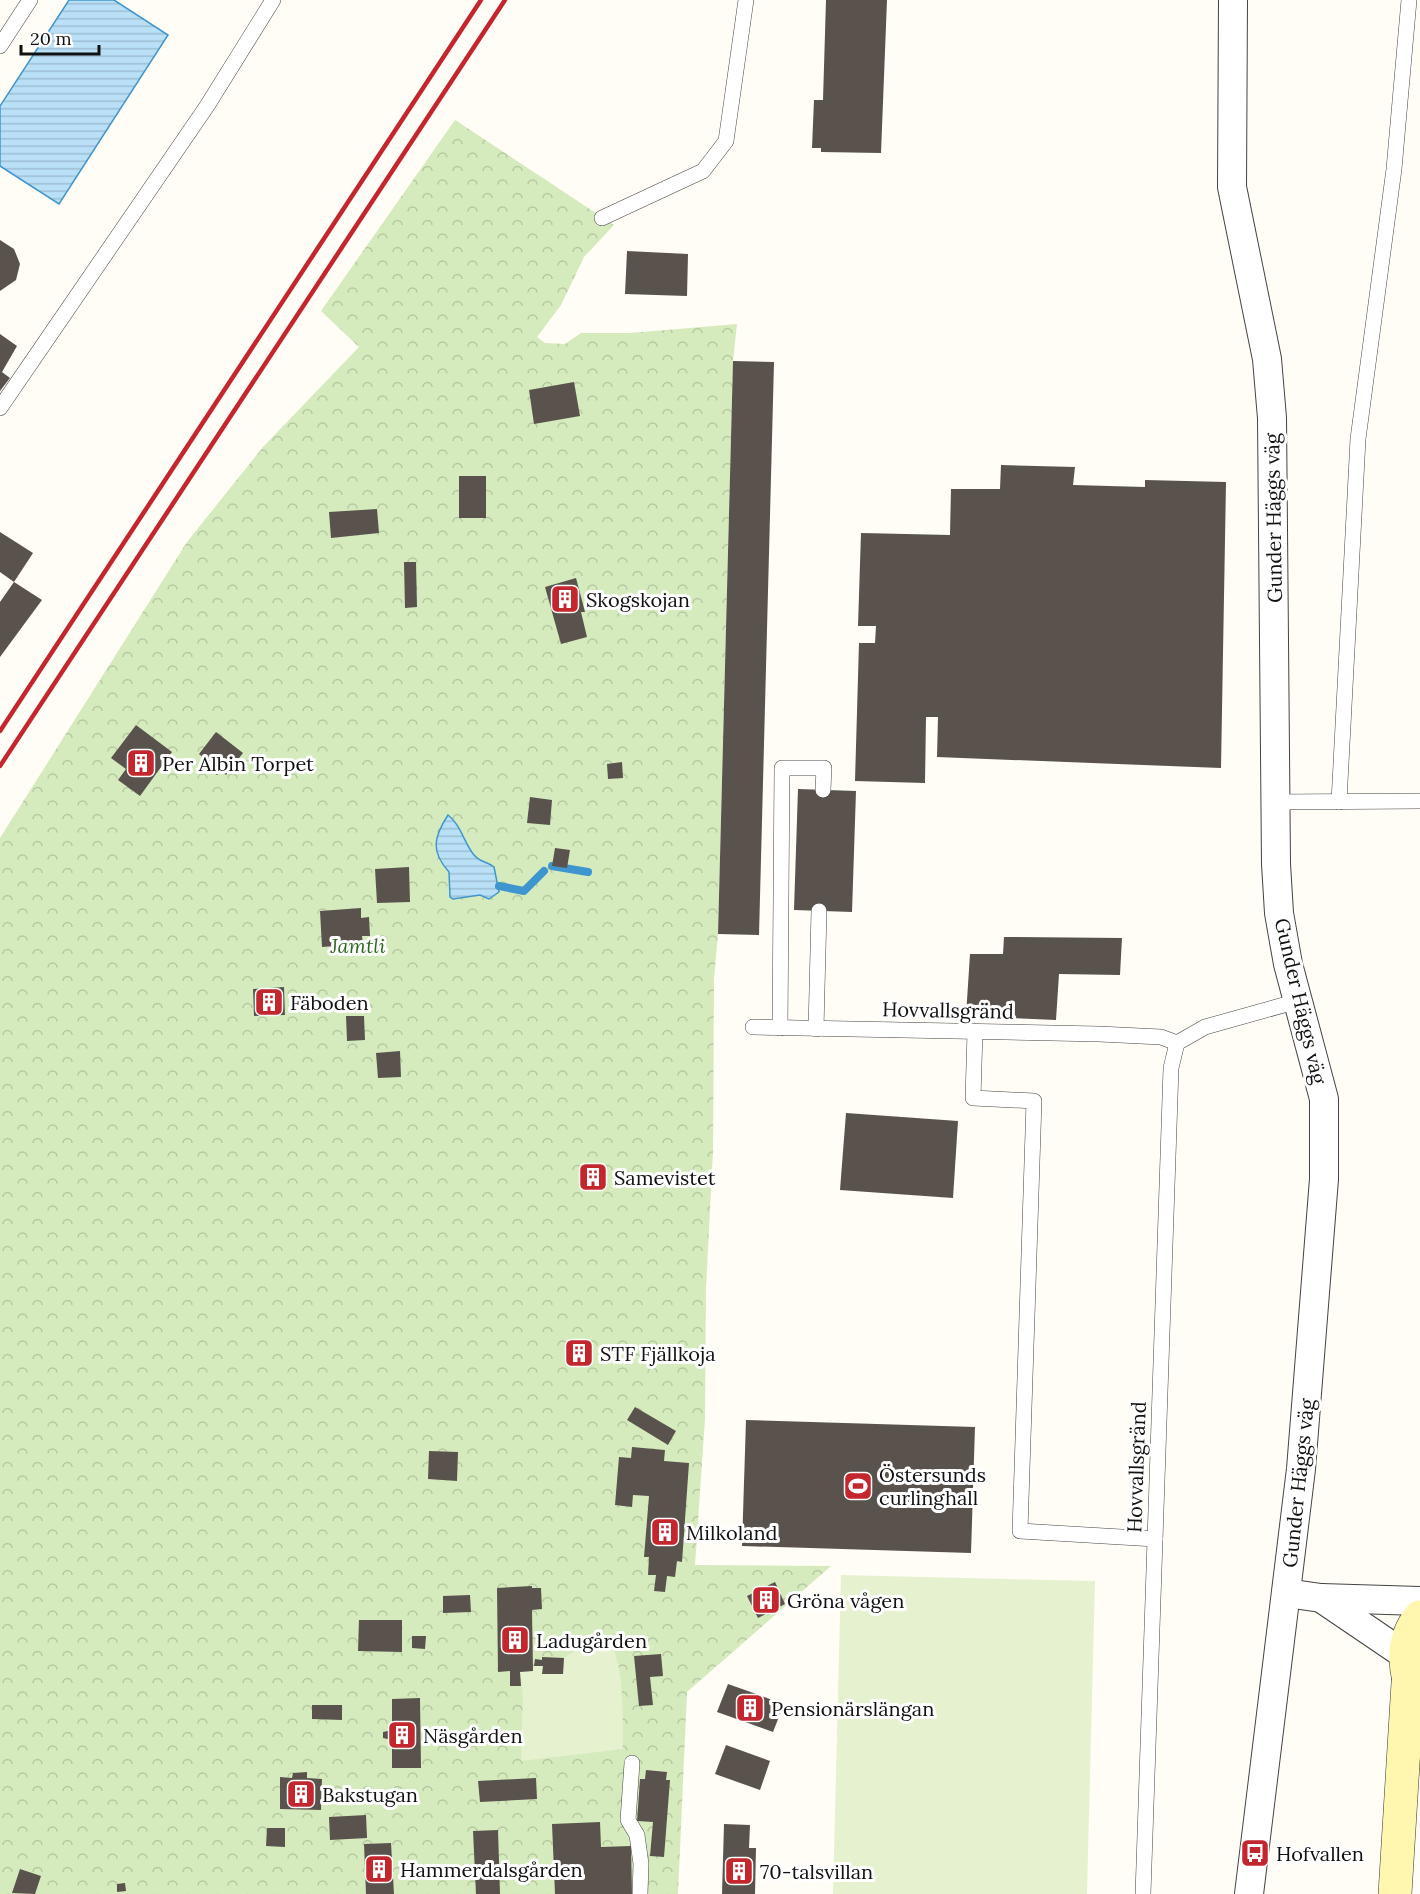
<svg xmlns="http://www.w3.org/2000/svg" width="1420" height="1894" font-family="Lora,serif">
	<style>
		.park { fill: url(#park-crowns) }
		.pitch { fill: #e6f2cf }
		.water { fill: url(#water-rules); stroke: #3f96cf; stroke-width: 1.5 }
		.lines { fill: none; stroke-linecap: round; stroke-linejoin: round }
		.stream { stroke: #3f96cf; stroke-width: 8 }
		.building { fill: #5a524d }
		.lane-casing { stroke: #444; stroke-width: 16 }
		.street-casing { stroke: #444; stroke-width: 30 }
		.secondary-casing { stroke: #333; stroke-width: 34 }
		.lane { stroke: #fff; stroke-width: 15 }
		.street { stroke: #fff; stroke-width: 28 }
		.secondary { stroke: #fff6b0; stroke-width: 33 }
		.rail { stroke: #c4262e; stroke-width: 4.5 }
		.labels { text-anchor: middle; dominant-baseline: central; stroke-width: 6; stroke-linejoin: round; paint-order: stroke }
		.street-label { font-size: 20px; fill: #111; stroke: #fff }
		.poi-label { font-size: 20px; fill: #111; stroke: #fff; text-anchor: start }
		.park-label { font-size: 20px; font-style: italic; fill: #2f6b1f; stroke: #fff }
	</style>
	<defs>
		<pattern id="park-crowns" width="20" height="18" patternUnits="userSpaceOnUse" patternTransform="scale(1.5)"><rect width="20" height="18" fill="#d5ebbd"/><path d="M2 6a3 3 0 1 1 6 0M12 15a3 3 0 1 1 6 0" fill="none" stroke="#b6c8a1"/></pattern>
		<pattern id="water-rules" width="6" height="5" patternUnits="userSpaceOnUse" patternTransform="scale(1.5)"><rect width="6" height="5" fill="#b9e0f7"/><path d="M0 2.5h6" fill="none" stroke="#9ebfd3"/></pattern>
	</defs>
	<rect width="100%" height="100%" fill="#fffdf5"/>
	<polygon class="park" points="455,120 614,225 584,257 561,305 537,337 545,343 565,344 581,333 630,333 737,324 733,361 718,934 714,979 713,1151 706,1288 705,1419 695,1565 831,1566 687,1692 678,1894 0,1894 0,838 187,542 263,447 359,347 321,311"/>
	<g class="pitch">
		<polygon points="841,1575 1095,1581 1087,1894 833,1894"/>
		<path d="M602,1633C627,1653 622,1718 623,1749L521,1761L523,1697L520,1672L532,1671L534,1666H543V1674H563L564,1658Z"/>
	</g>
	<g class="water">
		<polygon points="69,0 114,0 168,35 59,204 0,166 0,106"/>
		<path d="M448,815C461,825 464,843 474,855C481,863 487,861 494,867L499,892L489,899L480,895L453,899L450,897L449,872C431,852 433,838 448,815Z"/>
	</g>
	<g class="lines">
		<g class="stream">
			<polyline points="552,866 588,872"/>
			<polyline points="499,886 524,891 544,871"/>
		</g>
	</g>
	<g class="building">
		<polygon points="826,0 887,0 881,153 821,152 821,148 812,148 814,100 823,100"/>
		<polygon points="0,240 14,249 20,264 16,280 0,291"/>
		<polygon points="627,251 688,254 687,296 625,294"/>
		<polygon points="0,334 17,346 2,372 10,378 0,391"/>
		<polygon points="733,361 774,362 759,935 718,934"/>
		<polygon points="574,382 580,416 534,424 529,390"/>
		<polygon points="1001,465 1075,467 1073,485 1145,487 1145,480 1226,482 1221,768 937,757 938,717 926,717 925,783 855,781 859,643 875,643 876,626 858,626 861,533 950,535 951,489 1000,489"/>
		<rect x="459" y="476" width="27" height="42"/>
		<polygon points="377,509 379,533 331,538 329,512"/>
		<polygon points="0,532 33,553 14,582 0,572"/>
		<polygon points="404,562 416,562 417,607 405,608"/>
		<polygon points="576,578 585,612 581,612 587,637 561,644 545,587"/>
		<polygon points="14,582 42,600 0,657 0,602"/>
		<polygon points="136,725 172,752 140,796 118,780 126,769 111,758"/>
		<polygon points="216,732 243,753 226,775 221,771 217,775 205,766 208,762 199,754"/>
		<polygon points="622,762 623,778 608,779 607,764"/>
		<polygon points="798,789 856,791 852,912 794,910"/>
		<polygon points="530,797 552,800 550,825 527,823"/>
		<polygon points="555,848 570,850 567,868 552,866"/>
		<polygon points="409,867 410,902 377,903 375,869"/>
		<polygon points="361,908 361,918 369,917 370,936 362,936 363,944 322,947 320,911"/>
		<polygon points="1004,937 1122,938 1120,975 1059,974 1056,1020 966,1016 970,954 1003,954"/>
		<polygon points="284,987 285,1015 254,1016 253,989"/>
		<polygon points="346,1016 364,1016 365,1040 347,1041"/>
		<polygon points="400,1051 401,1077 378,1078 376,1053"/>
		<polygon points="846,1113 958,1121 953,1198 840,1190"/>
		<circle cx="593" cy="1177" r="4.5"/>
		<polygon points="586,1343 588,1362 573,1363 571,1344"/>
		<polygon points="635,1407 676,1431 668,1445 627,1420"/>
		<polygon points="746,1420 975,1427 971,1553 742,1546"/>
		<polygon points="632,1447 665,1450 664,1461 689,1463 682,1562 677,1561 675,1577 667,1576 665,1592 654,1591 656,1575 648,1575 649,1557 644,1557 649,1496 633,1495 632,1507 615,1505 619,1457 631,1458"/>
		<polygon points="429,1451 458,1452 457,1481 428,1479"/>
		<polygon points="775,1582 785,1604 758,1618 747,1596"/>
		<polygon points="532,1586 532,1588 541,1588 542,1609 532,1610 533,1671 520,1672 521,1686 510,1686 510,1671 498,1672 497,1588"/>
		<polygon points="470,1595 471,1612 443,1613 443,1596"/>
		<polygon points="359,1620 402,1620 402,1652 358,1651"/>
		<polygon points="412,1636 426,1636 425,1649 412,1648"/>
		<polygon points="661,1654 663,1676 650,1677 653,1705 639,1706 634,1656"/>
		<polygon points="542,1657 564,1658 563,1674 542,1674 543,1666 534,1666 535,1659 542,1660"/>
		<polygon points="728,1684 784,1704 773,1732 717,1712"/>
		<polygon points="420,1698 421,1768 392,1768 392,1740 383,1738 383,1732 392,1730 392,1699"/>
		<polygon points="312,1705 342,1705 342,1720 312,1719"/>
		<polygon points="726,1745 770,1761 760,1790 715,1774"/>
		<polygon points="646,1770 667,1772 666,1780 670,1780 664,1857 650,1856 653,1822 637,1821 640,1779 645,1779"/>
		<polygon points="307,1772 307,1778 322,1779 321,1810 280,1809 280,1777 292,1778 293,1773"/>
		<polygon points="536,1778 537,1799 480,1802 478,1781"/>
		<polygon points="366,1815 367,1838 330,1840 329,1817"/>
		<polygon points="600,1822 601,1847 631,1846 632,1894 555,1894 552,1824"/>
		<polygon points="724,1824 750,1825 749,1848 756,1848 755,1894 722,1894"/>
		<polygon points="267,1828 285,1828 285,1847 266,1846"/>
		<polygon points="498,1830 500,1894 476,1894 473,1831"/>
		<polygon points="391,1843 394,1894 366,1894 364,1844"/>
		<polygon points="20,1869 41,1876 35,1894 12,1893"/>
		<polygon points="125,1883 126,1891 117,1892 117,1884"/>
	</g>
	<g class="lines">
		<g class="lane-casing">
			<g id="lane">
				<polyline points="0,46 30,0"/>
				<polyline points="602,218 703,171 726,141 746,0"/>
				<polyline points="0,408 207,106 273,0"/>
				<polyline points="1275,802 1420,801"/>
				<polyline points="1339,802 1358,439 1394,169 1409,0"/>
				<polyline points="753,1027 1099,1034 1161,1037 1177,1043"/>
				<polyline points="780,1028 782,768 824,768 823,790"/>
				<polyline points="816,1029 819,911"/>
				<polyline points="975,1032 973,1098 1034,1101 1020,1531 1155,1539"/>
				<polyline points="632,1763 628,1820 637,1835 641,1864 640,1894"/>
				<polyline points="1143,1894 1171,1068 1177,1043 1205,1027 1298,1001"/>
			</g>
		</g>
		<g class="street-casing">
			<g id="street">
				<polyline points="1233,0 1232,187 1267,359 1272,418 1276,864 1279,913 1288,964 1324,1099 1324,1179 1301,1469 1249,1894"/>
				<polyline points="1286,1593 1321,1598 1420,1601"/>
				<polyline points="1321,1598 1405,1655"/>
			</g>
		</g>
		<g class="secondary-casing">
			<g id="secondary">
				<path d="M1418,1702C1404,1676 1399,1642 1420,1617"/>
				<polyline points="1395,1894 1408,1683"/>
			</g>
		</g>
		<use href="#lane" class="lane"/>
		<use href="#street" class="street"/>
		<use href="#secondary" class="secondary"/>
		<g class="rail">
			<polyline points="0,731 481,0"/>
			<polyline points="0,766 505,0"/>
		</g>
	</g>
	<defs>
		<g id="building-square" transform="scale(1.5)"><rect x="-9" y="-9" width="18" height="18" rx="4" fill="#c4262e" stroke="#fff"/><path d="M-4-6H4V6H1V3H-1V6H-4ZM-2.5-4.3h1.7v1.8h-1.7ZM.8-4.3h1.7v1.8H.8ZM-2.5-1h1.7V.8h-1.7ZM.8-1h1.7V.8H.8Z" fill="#fff"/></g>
		<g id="stadium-square" transform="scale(1.5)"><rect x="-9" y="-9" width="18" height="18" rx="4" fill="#c4262e" stroke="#fff"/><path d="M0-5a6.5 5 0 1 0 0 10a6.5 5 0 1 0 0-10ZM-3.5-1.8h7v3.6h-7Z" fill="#fff"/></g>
		<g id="bus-square" transform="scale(1.5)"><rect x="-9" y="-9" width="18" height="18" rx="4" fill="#c4262e" stroke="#fff"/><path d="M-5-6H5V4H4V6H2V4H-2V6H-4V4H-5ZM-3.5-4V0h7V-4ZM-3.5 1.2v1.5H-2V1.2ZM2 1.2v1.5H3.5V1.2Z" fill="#fff"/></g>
	</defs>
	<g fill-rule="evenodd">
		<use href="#building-square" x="565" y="599"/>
		<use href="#building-square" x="141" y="763"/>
		<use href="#building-square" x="269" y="1002"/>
		<use href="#building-square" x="593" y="1177"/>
		<use href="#building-square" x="579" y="1353"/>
		<use href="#stadium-square" x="858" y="1486"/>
		<use href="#building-square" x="665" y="1532"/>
		<use href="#building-square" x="766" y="1600"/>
		<use href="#building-square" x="515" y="1640"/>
		<use href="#building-square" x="750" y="1708"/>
		<use href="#building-square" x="402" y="1735"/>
		<use href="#building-square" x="301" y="1794"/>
		<use href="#bus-square" x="1255" y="1853"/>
		<use href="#building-square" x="379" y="1869"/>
		<use href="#building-square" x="739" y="1871"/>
	</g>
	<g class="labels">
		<g class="street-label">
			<text transform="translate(1273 518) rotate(-91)">Gunder Häggs väg</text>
			<text transform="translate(1301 1001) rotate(77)">Gunder Häggs väg</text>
			<text transform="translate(948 1010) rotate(1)">Hovvallsgränd</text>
			<text transform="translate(1136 1467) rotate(-88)">Hovvallsgränd</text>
			<text transform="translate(1298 1483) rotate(-84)">Gunder Häggs väg</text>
		</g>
		<g class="poi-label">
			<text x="586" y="599">Skogskojan</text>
			<text x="162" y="763">Per Albin Torpet</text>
			<text x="290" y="1002">Fäboden</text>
			<text x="614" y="1177">Samevistet</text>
			<text x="600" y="1353">STF Fjällkoja</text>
			<text x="879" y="1474">Östersunds<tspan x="879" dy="23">curlinghall</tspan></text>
			<text x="686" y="1532">Milkoland</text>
			<text x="787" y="1600">Gröna vågen</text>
			<text x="536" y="1640">Ladugården</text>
			<text x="771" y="1708">Pensionärslängan</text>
			<text x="423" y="1735">Näsgården</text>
			<text x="322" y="1794">Bakstugan</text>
			<text x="1276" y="1853">Hofvallen</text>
			<text x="400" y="1869">Hammerdalsgården</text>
			<text x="760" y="1871">70-talsvillan</text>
		</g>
		<g class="park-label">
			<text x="358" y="945">Jamtli</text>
		</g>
	</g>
	<path d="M21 45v9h78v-9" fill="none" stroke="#111111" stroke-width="3"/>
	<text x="30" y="45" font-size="18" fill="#111111" stroke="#ffffff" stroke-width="4.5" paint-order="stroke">20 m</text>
</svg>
